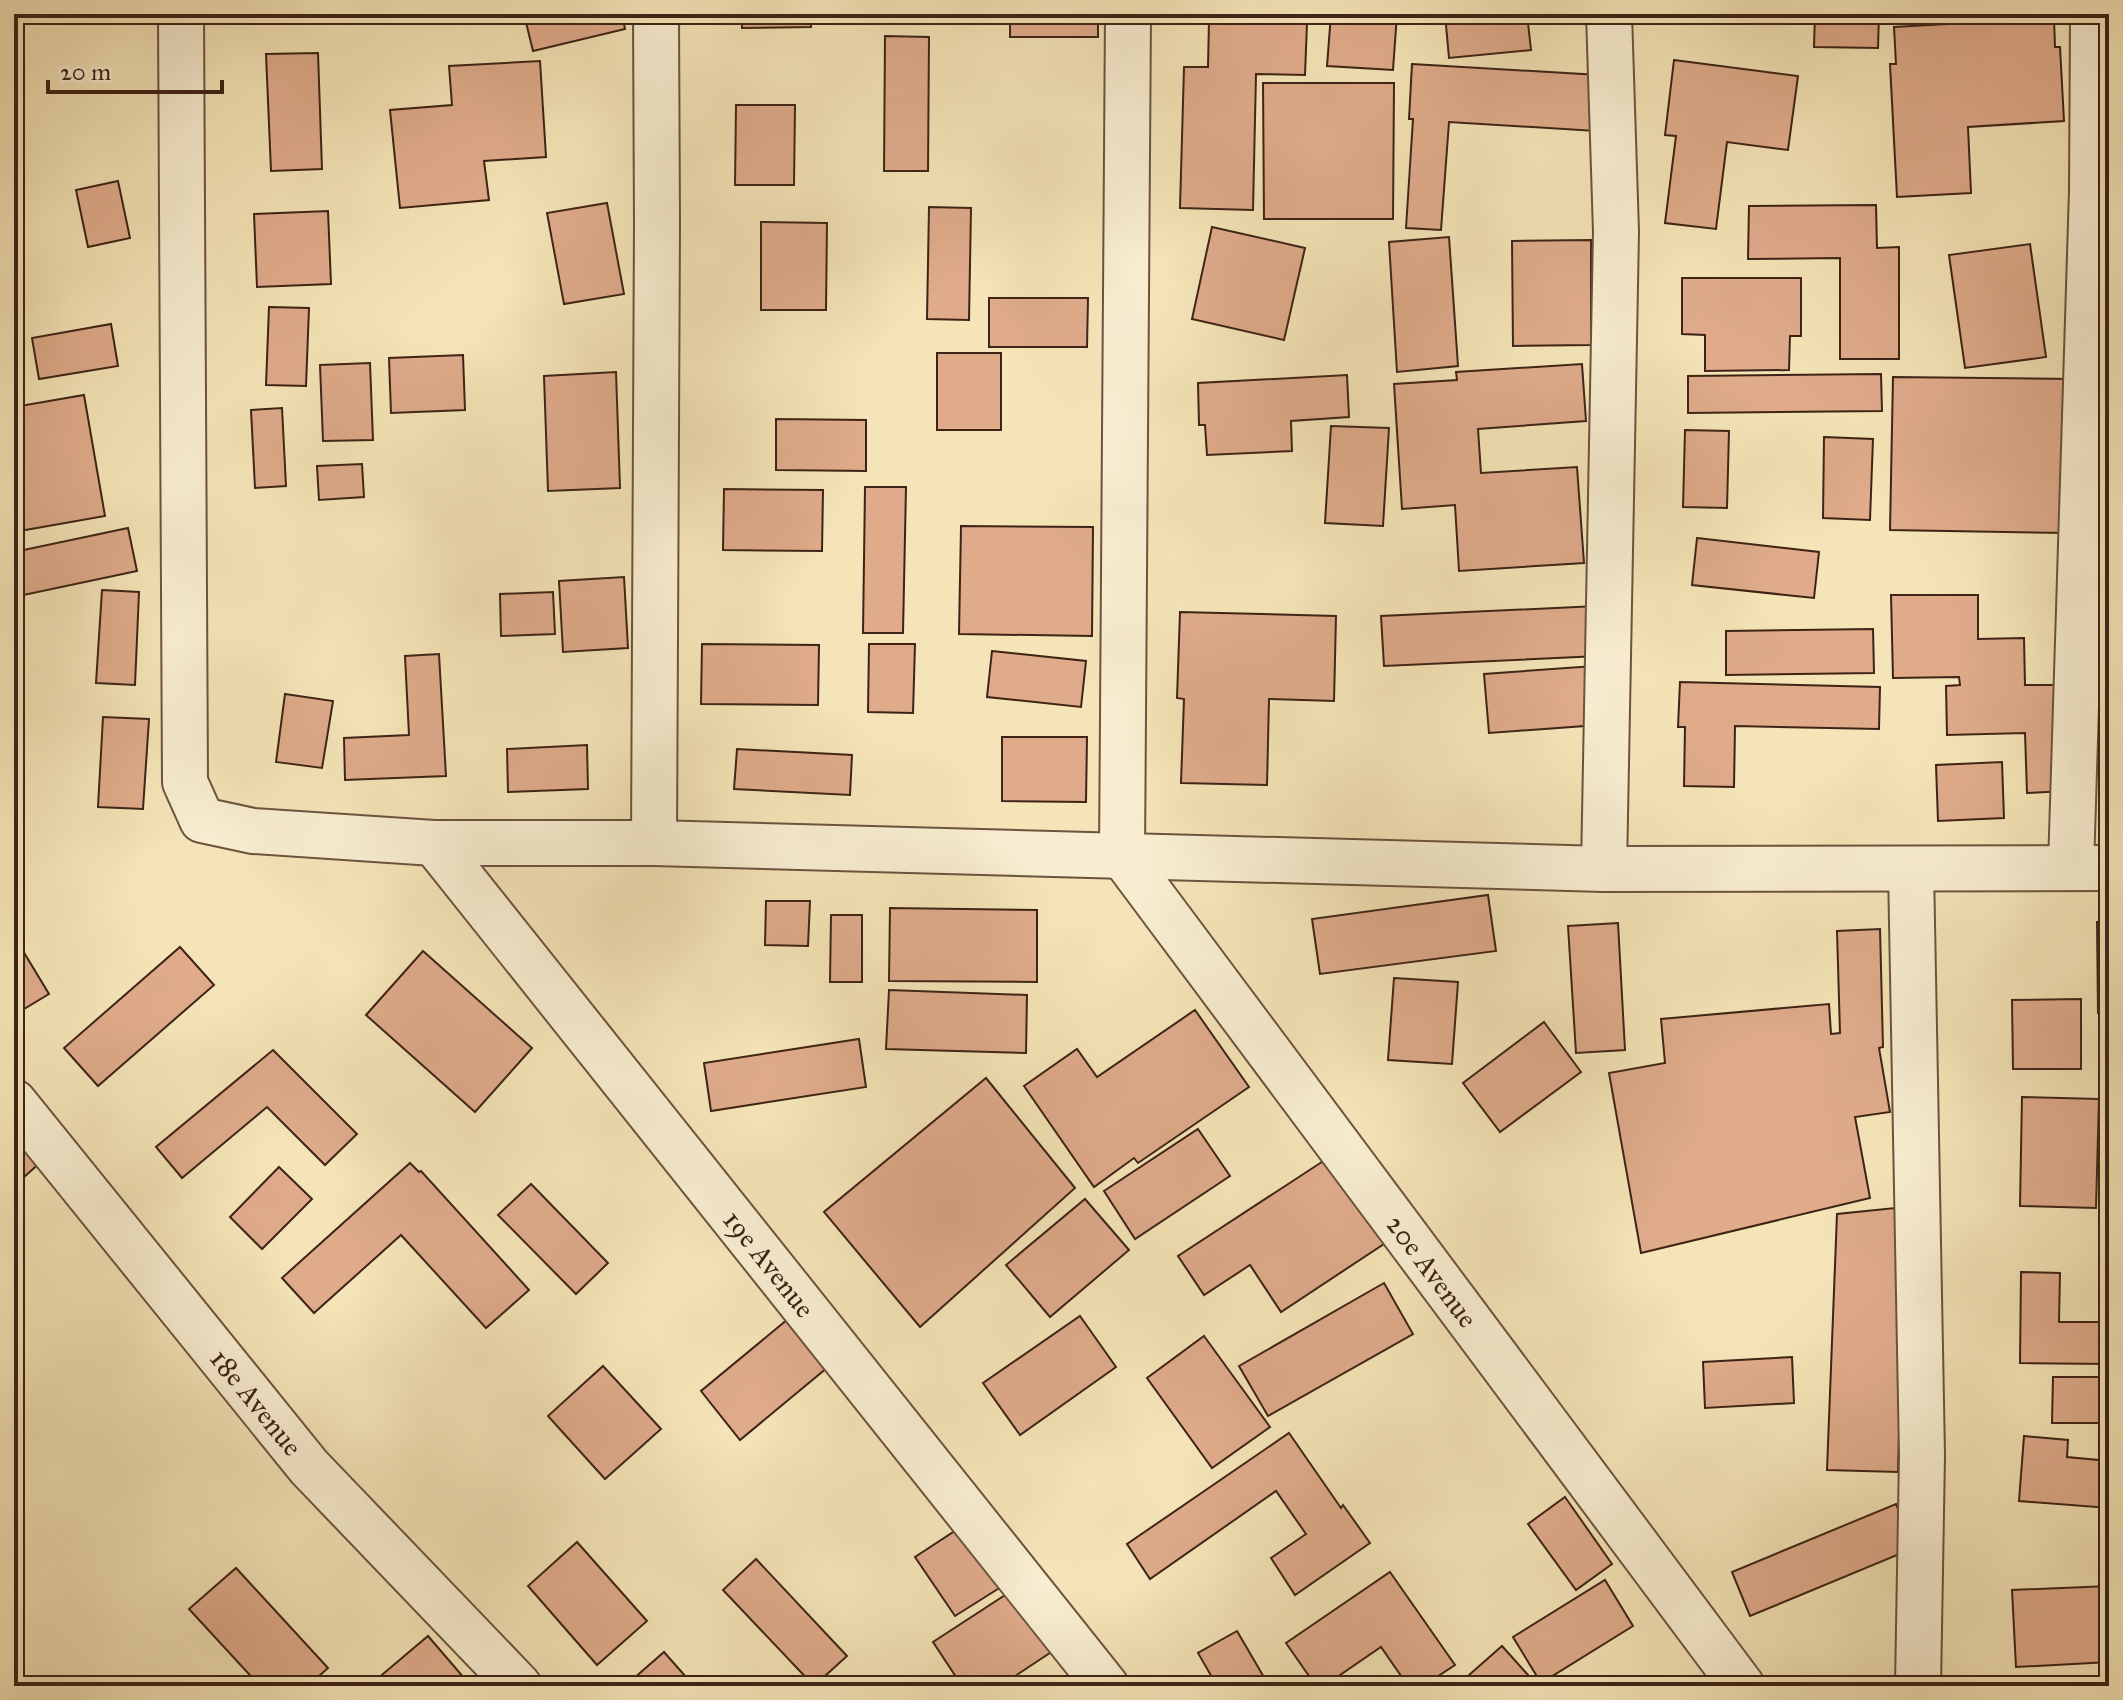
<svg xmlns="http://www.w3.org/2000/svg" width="2123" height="1700" font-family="'IM FELL Great Primer',serif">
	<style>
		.building { fill: #dfab8b; stroke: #3e2316; stroke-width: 2 }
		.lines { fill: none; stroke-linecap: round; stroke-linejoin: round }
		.street-casing { stroke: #6c533e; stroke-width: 48 }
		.street { stroke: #f8edd0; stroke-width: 44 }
		.labels { text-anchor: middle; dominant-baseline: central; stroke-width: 7; stroke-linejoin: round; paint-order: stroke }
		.street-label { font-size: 28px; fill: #3e2316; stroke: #f8edd0 }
	</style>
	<rect width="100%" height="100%" fill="#f4e4b7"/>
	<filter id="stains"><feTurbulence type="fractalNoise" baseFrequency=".0025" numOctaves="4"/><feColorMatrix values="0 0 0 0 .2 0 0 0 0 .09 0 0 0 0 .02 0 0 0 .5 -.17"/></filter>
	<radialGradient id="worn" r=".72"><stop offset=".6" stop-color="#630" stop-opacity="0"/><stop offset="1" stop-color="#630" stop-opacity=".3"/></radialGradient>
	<g class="building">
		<polygon points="524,14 622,14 625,29 533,51"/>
		<polygon points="742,14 811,14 811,27 742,28"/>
		<rect x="1010" y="14" width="88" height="23"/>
		<polygon points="1331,14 1397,14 1393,70 1327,66"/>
		<polygon points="1445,14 1527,14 1531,50 1449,58"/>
		<polygon points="1815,14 1879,14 1878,48 1814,47"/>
		<polygon points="2054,18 2055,47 2060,47 2064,121 1968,127 1971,193 1897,197 1890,64 1896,64 1894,27"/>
		<polygon points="1209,20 1307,23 1305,75 1256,74 1253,210 1180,208 1184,67 1208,67"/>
		<polygon points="885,36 929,37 928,171 884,171"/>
		<polygon points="318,53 322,169 271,171 266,54"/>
		<polygon points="1674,60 1798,76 1788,150 1727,142 1716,229 1665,223 1676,136 1665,135"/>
		<polygon points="540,61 546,157 484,161 489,200 400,208 390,110 452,105 449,66"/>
		<polygon points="1412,64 1599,75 1596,131 1449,122 1441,230 1406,228 1413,119 1409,119"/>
		<polygon points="1263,83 1394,83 1393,219 1264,219"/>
		<polygon points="736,105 795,105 794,185 735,185"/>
		<polygon points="118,181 130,238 88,247 76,190"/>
		<polygon points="607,203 624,294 564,304 547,213"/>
		<polygon points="1876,205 1877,248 1899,247 1899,359 1840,359 1840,258 1748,259 1749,206"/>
		<polygon points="929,207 971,208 969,320 927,319"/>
		<polygon points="328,211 331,284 257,287 254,214"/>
		<polygon points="761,222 827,223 826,310 761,310"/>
		<polygon points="1212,227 1305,248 1284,340 1192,319"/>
		<polygon points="1449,237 1458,366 1397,372 1389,242"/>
		<polygon points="1591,240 1591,345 1513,346 1512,241"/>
		<polygon points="2030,244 2046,357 1965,368 1949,255"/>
		<polygon points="1682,278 1801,278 1801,336 1790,336 1789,370 1705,371 1705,335 1682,334"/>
		<polygon points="989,298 1088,298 1087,347 989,347"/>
		<polygon points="269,307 309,308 306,386 266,385"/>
		<polygon points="111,324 118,366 39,379 32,338"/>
		<rect x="937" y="353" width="64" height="77"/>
		<polygon points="463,355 465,410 391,413 389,358"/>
		<polygon points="370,363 373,440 323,441 320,365"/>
		<polygon points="1582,364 1586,421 1478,429 1481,473 1577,467 1584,563 1459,571 1455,505 1402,509 1394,384 1457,380 1456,372"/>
		<polygon points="616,372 620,488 548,491 544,376"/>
		<polygon points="1881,374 1882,411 1688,413 1688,376"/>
		<polygon points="1347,375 1349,417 1291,421 1292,451 1207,455 1205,425 1199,425 1198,383"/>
		<polygon points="1893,377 2071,379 2069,533 1890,530"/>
		<polygon points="84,395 105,516 14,532 14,407"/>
		<polygon points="282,408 286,486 255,488 251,410"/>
		<polygon points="776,419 866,420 866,471 776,470"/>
		<polygon points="1331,426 1389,428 1383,526 1325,523"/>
		<polygon points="1685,430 1729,431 1727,508 1683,507"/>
		<polygon points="1824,437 1873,439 1870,520 1823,518"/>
		<polygon points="362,464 364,497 319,500 317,466"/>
		<polygon points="865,487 906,487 903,633 863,633"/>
		<polygon points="724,489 823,490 822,551 723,550"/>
		<polygon points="961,526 1093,527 1092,636 959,634"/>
		<polygon points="128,528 137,571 14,597 14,552"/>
		<polygon points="1697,538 1819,552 1814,598 1692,585"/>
		<polygon points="624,577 628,648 563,652 559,581"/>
		<polygon points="102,590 139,592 135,685 96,683"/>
		<polygon points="553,592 555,634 501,636 500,594"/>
		<polygon points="1891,595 1978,595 1978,639 2024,638 2025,685 2065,685 2065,791 2027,793 2025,733 1947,735 1946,686 1960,685 1959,677 1893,678"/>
		<polygon points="1597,606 1599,656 1384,666 1381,616"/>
		<polygon points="1180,612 1336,616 1334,701 1269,699 1267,785 1181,783 1184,699 1177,698"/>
		<polygon points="1873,629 1874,673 1726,675 1726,631"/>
		<polygon points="702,644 819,645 818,705 701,704"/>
		<polygon points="869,644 915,644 913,713 868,712"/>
		<polygon points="992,651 1086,661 1081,707 987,697"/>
		<polygon points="439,654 446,776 345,780 344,738 409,735 405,656"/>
		<polygon points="1594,666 1598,725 1489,733 1484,674"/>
		<polygon points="1680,682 1880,687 1879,729 1735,726 1734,787 1684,786 1685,727 1678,727"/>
		<polygon points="285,694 333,701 322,768 276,762"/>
		<polygon points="103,717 149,719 143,809 98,807"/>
		<polygon points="1002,737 1087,737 1086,802 1002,801"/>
		<polygon points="587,745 588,789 508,792 507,749"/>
		<polygon points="737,749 852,755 850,795 734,789"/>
		<polygon points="2002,762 2004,818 1938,821 1936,765"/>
		<polygon points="1488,895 1496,951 1320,974 1312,919"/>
		<polygon points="766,901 810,901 808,946 765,945"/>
		<polygon points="890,908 1037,910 1037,982 889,981"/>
		<polygon points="831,915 862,915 862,982 830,982"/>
		<polygon points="2097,922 2109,922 2109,1013 2098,1013"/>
		<polygon points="1618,923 1625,1050 1576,1053 1568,926"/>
		<polygon points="1880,929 1883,1047 1879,1048 1890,1112 1855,1117 1870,1198 1641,1253 1609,1073 1665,1063 1661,1019 1829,1004 1831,1034 1840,1033 1837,931"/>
		<polygon points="14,936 49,994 14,1015"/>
		<polygon points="180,947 214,985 98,1086 64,1048"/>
		<polygon points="423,951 532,1048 475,1112 366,1015"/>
		<polygon points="1394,978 1458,982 1452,1064 1388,1060"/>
		<polygon points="889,990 1027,995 1026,1053 886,1049"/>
		<polygon points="2081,999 2081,1069 2013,1069 2012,1000"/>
		<polygon points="1195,1010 1249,1087 1138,1163 1134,1158 1094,1187 1024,1086 1077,1049 1097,1077"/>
		<polygon points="1544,1022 1581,1072 1500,1132 1463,1083"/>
		<polygon points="859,1039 866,1087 711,1111 704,1063"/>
		<polygon points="273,1050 357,1134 325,1165 267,1107 182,1178 156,1147"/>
		<polygon points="2104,1074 2109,1074 2109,1115 2105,1115"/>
		<polygon points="986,1078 1075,1188 920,1327 824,1212"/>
		<polygon points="2022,1097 2099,1099 2096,1208 2020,1206"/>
		<polygon points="1198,1129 1230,1176 1135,1239 1104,1191"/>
		<polygon points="14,1130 42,1161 14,1186"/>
		<polygon points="1331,1156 1390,1240 1281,1312 1250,1265 1204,1295 1178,1256"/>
		<polygon points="410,1163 419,1172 421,1171 529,1290 486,1328 401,1235 314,1313 282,1278"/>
		<polygon points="279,1167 312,1199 262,1249 230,1217"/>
		<polygon points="531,1184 608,1263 576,1294 498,1215"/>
		<polygon points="1085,1199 1129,1250 1050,1317 1006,1265"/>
		<polygon points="1905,1207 1898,1472 1827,1470 1837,1214"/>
		<polygon points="2021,1272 2060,1273 2059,1322 2109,1322 2109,1364 2020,1363"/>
		<polygon points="1384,1283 1413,1334 1268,1416 1239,1366"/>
		<polygon points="1080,1316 1116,1367 1020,1435 983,1383"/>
		<polygon points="788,1319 828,1367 740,1440 701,1391"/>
		<polygon points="1204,1336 1270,1427 1212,1468 1147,1378"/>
		<polygon points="1792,1357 1794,1403 1705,1408 1703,1362"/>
		<polygon points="603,1366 661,1429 605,1479 548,1416"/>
		<polygon points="2053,1377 2109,1377 2109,1423 2052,1423"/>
		<polygon points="1289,1433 1341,1508 1343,1505 1370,1543 1295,1595 1271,1558 1306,1534 1276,1491 1150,1579 1127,1544"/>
		<polygon points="2024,1436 2068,1440 2067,1457 2109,1461 2109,1508 2019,1501"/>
		<polygon points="1565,1497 1612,1564 1576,1590 1528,1524"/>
		<polygon points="1896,1504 1914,1548 1750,1616 1732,1572"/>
		<polygon points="961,1527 1001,1587 955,1616 915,1557"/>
		<polygon points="577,1542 647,1621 597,1665 528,1586"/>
		<polygon points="756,1559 847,1656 814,1686 723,1590"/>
		<polygon points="236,1568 328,1668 308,1686 260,1686 189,1609"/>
		<polygon points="1390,1572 1455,1665 1423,1686 1408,1686 1381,1647 1324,1686 1316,1686 1286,1643"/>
		<polygon points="1605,1580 1633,1626 1541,1683 1513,1637"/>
		<polygon points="1022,1584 1062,1645 1000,1686 962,1686 933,1642"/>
		<polygon points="2109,1586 2109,1662 2016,1667 2012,1590"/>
		<polygon points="1237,1631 1265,1679 1254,1686 1217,1686 1198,1653"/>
		<polygon points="428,1636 471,1686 383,1686 377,1679"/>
		<polygon points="1502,1646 1538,1686 1479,1686 1469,1675"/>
		<polygon points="664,1652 694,1686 625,1686"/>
		<polygon points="1082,1664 1098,1686 1053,1686"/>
	</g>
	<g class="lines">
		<g class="street-casing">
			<g id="street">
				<polyline points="181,14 185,782 202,820 253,831 434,843 654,843 1604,869 2109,868"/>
				<path id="s1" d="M1128,14L1122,855L1742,1686"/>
				<path id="s2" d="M434,843L1106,1686"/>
				<polyline points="654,843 657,224 656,14"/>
				<polyline points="2071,867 2092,191 2093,14"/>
				<polyline points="1604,869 1616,232 1609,14"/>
				<polyline points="1911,869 1922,1455 1918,1686"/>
				<path id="s3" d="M14,1102L309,1467L519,1686"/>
			</g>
		</g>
		<use href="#street" class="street"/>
	</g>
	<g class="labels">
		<g class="street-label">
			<text stroke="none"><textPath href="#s2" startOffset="538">19e Avenue</textPath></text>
			<text stroke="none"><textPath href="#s1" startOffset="1360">20e Avenue</textPath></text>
			<text stroke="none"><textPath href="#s3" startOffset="386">18e Avenue</textPath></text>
		</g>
	</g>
	<rect width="2123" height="1700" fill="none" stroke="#f4e4b7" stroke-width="48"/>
	<rect x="16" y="16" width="2091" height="1668" fill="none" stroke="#3e2316" stroke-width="4"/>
	<rect x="24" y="24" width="2075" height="1652" fill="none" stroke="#3e2316" stroke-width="2"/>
	<path d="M48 80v12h174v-12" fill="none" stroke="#3e2316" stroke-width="4"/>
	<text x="60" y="80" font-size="24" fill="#3e2316" stroke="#f8edd0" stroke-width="6" paint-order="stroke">20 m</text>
	<rect width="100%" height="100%" filter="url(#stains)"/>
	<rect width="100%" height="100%" fill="url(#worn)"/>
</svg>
